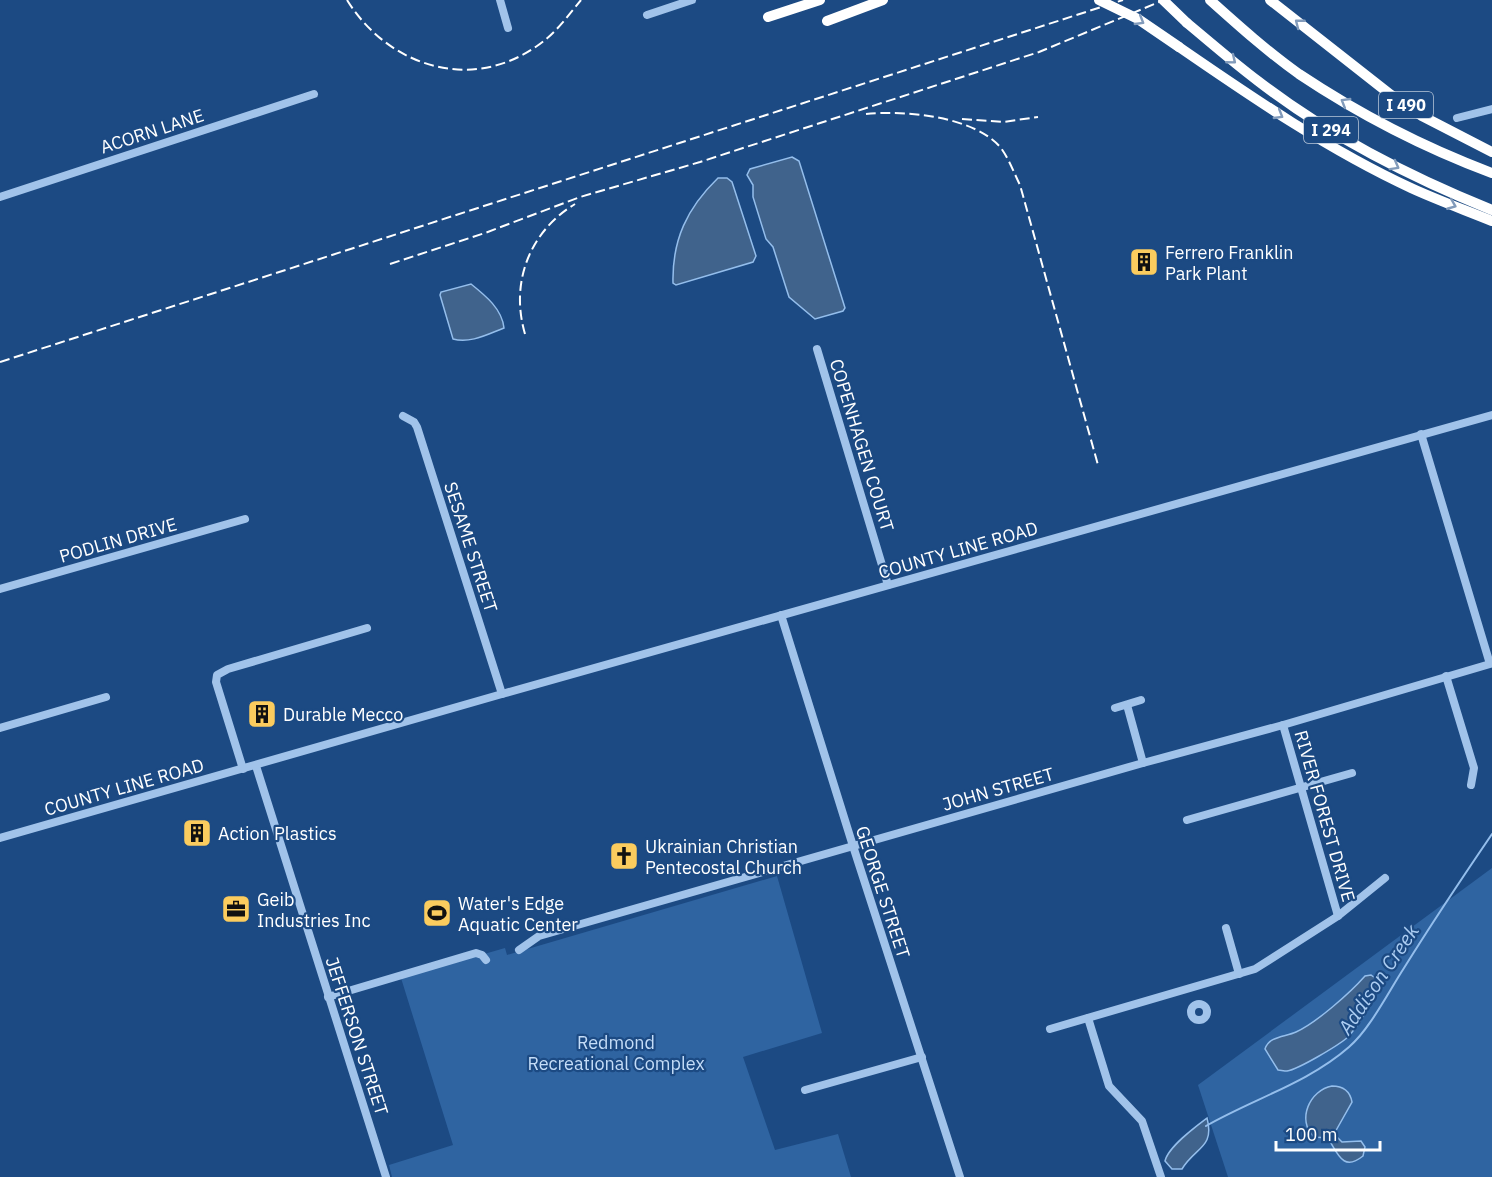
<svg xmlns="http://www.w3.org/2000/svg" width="1492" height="1177" font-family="'IBM Plex Sans',sans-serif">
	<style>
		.green { fill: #2f64a1 }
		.water { fill: #40638c; stroke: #94beec; stroke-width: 1.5 }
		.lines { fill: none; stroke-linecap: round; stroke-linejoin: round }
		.stream { stroke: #94beec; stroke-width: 2 }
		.minor { stroke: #a1c3ea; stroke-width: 8 }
		.highway { stroke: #fff; stroke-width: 10 }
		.rail { stroke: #fff; stroke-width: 2; stroke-dasharray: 10 4.5; stroke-linecap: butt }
		.highway-bridge { stroke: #fff; stroke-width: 10 }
		.oneway { stroke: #829bbb }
		.labels { text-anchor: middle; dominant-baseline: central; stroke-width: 4.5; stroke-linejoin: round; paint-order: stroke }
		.shield { fill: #1c4a83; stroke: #bbc9da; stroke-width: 1.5 }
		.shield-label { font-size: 16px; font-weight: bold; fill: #fff }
		.street-label { font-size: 18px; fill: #fff; stroke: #1c4a83 }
		.poi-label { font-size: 18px; fill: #fff; stroke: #1c4a83; text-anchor: start }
		.park-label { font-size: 18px; fill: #c5ddf8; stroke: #1c4a83 }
		.water-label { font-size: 20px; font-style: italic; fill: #accdf2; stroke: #1c4a83 }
	</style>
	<rect width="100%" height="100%" fill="#1c4a83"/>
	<g class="green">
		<polygon points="1492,868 1492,1177 1228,1177 1198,1085"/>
		<polygon points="777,876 822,1033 743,1057 775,1150 838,1134 851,1177 392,1177 389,1165 453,1145 401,978 505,948 507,955"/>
	</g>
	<g class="water">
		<polygon points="792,157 799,161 845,308 843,311 815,319 789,297 773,247 766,239 753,197 753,185 747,175 750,169"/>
		<path d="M718,178H727L732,182L756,256L753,262L676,285L673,283C672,240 687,208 718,178Z"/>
		<path d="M471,284C486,296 502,309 504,328C488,334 470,344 453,339L440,295L441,292Z"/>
		<path d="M1371,975L1379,981C1379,994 1357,1027 1348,1037C1339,1045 1299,1069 1287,1071C1284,1071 1280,1070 1278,1070L1265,1049C1269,1036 1285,1037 1296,1032C1316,1023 1350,993 1365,976Z"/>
		<path d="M1332,1086C1343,1086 1350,1091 1352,1102L1334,1134L1342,1142L1361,1141L1365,1147L1363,1156C1343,1172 1338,1154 1328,1138L1314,1137C1296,1120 1310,1090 1332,1086Z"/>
		<path d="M1207,1118C1215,1148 1195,1147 1182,1169H1172L1165,1161C1168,1147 1195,1127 1207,1118Z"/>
	</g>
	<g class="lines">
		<path class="stream" d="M1206,1126C1253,1099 1308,1083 1349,1047C1370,1029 1389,991 1404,968C1432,923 1462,878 1492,834"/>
		<g class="minor">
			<polyline points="500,0 508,28"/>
			<polyline points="647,15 692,0"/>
			<polyline points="1457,118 1492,109"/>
			<polyline points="0,197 314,94"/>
			<polyline points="817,349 888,585"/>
			<polyline points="403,416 414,422 417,427 502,694"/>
			<polyline points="0,589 245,519"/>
			<polyline points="781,615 853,846 960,1177"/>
			<polyline points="1446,676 1474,768 1471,785"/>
			<polyline points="1127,705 1143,763"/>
			<polyline points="1115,708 1141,700"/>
			<polyline points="1283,725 1338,916"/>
			<polyline points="0,728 106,697"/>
			<polyline points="256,766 386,1177"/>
			<polyline points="243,769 216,682 217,675 228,669 367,628"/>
			<polyline points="1187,820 1352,773"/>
			<polyline points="0,838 502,694 1492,415"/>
			<polyline points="1226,928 1239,974"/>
			<polyline points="519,950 539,936 1143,763 1283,725 1490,664 1421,434"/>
			<polyline points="328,997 476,953 482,955 486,960"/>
			<circle cx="1199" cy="1012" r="8"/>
			<polyline points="1088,1018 1109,1086 1142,1121 1161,1177"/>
			<polyline points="1050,1029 1255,969 1338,916 1385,878"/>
			<polyline points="805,1090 922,1057"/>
		</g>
		<g class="highway">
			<path d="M1210,0C1239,26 1268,52 1299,74C1359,114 1425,148 1492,173"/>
			<polyline points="1270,0 1391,95 1422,116 1492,152"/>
			<polyline points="768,17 820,0"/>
			<polyline points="827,21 883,0"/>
			<path d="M1187,23C1210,42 1234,63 1258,81C1329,136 1410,177 1492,210"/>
			<path d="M1179,47C1253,98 1329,150 1411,188C1437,200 1465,210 1492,221"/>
		</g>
		<g class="rail">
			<path d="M347,0C388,66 470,93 537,46C555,34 567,17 581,0"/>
			<path d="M866,114C905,110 974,116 1001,148C1009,159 1014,173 1020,185L1098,465"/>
			<polyline points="962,119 1003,122 1038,117"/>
			<polyline points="390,264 485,233 580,197 700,162 1039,52 1164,0"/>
			<path d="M525,334C510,283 529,232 575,204"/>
			<polyline points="0,362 1123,0"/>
		</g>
		<g class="highway-bridge">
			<polyline points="1099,0 1138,19 1179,47"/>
			<polyline points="1163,0 1187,23"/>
		</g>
	</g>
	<defs><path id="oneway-chevron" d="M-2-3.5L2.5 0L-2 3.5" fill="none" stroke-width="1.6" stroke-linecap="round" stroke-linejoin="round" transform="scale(1.5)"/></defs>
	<g class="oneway">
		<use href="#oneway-chevron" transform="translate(1140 21) rotate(31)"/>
		<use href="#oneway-chevron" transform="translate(1299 23) rotate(-142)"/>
		<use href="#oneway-chevron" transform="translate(1232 60) rotate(39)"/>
		<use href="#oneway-chevron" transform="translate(1345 102) rotate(-149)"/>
		<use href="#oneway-chevron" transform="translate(1279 115) rotate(31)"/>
		<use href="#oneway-chevron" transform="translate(1395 166) rotate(29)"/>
		<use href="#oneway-chevron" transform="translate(1452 205) rotate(22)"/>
	</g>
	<defs>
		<g id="building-square" transform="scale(1.5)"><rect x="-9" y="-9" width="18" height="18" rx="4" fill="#fbcc5e" stroke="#1c4a83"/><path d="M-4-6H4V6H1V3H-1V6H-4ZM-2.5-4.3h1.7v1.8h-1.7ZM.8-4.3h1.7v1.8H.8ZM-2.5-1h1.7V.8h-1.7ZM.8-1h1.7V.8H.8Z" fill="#111"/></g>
		<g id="church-square" transform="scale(1.5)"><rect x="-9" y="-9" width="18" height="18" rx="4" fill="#fbcc5e" stroke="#1c4a83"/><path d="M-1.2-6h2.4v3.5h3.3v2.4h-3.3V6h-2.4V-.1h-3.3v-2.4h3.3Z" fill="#111"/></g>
		<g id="office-square" transform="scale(1.5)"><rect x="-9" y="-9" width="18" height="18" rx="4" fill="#fbcc5e" stroke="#1c4a83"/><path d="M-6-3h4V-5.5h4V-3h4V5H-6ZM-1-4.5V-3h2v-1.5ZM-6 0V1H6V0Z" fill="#111"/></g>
		<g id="stadium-square" transform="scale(1.5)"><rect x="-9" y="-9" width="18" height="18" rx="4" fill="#fbcc5e" stroke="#1c4a83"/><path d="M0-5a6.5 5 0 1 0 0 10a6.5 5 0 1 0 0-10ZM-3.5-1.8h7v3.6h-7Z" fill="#111"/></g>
	</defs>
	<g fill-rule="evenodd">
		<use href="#building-square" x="1144" y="262"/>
		<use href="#building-square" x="262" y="714"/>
		<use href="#building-square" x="197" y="833"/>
		<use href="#church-square" x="624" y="856"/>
		<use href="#office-square" x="236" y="909"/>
		<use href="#stadium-square" x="437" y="913"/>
	</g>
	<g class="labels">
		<g class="shield">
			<rect x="1379" y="92" width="54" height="26" rx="4.5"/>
			<rect x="1304" y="117" width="54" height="26" rx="4.5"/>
		</g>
		<g class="shield-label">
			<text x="1406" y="105">I 490</text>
			<text x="1331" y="130">I 294</text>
		</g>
		<g class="street-label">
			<text transform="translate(152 131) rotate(-18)">ACORN LANE</text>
			<text transform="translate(862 445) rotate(73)">COPENHAGEN COURT</text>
			<text transform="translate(118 540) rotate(-16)">PODLIN DRIVE</text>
			<text transform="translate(471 547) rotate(72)">SESAME STREET</text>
			<text transform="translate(958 550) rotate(-16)">COUNTY LINE ROAD</text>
			<text transform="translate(124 787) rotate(-16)">COUNTY LINE ROAD</text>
			<text transform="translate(998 789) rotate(-16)">JOHN STREET</text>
			<text transform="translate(1325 816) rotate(74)">RIVER FOREST DRIVE</text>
			<text transform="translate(883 892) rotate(72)">GEORGE STREET</text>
			<text transform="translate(357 1036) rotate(72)">JEFFERSON STREET</text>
		</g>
		<g class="poi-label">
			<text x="1165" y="252">Ferrero Franklin<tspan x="1165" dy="21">Park Plant</tspan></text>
			<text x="283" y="714">Durable Mecco</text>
			<text x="218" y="833">Action Plastics</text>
			<text x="645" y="846">Ukrainian Christian<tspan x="645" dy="21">Pentecostal Church</tspan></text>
			<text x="257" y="899">Geib<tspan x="257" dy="21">Industries Inc</tspan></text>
			<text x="458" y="903">Water's Edge<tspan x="458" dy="21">Aquatic Center</tspan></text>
		</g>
		<g class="park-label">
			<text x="616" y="1042">Redmond<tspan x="616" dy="21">Recreational Complex</tspan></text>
		</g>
		<g class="water-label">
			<text transform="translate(1378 979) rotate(-56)">Addison Creek</text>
		</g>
	</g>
	<path d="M1276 1141v9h104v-9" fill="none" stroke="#ffffff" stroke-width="3"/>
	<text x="1285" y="1141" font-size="18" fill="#ffffff" stroke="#1c4a83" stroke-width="4.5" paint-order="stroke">100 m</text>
</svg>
